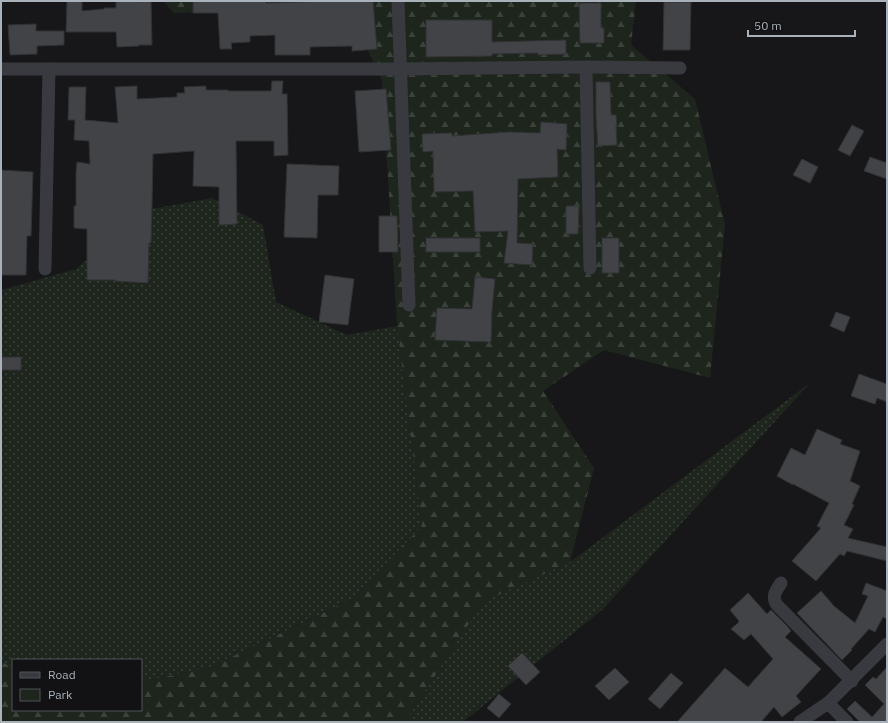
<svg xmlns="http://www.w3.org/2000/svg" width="888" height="723" font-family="'IBM Plex Sans',sans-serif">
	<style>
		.green { fill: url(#green-dots) }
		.forest { fill: url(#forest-firs) }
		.building { fill: #414346; stroke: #313235 }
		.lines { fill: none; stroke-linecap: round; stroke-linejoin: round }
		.street { stroke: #383a3f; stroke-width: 13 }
	</style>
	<defs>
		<pattern id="green-dots" width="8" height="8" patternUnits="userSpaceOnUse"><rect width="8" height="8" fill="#1d251d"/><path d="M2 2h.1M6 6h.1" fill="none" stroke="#3b423c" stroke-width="1.8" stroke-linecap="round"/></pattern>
		<pattern id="forest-firs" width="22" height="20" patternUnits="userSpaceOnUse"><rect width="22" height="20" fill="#1d251d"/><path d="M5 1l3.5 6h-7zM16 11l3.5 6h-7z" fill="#3b423c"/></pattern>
	</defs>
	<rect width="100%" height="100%" fill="#171719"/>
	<g class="green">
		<polygon points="212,198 263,225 276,302 347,335 397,326 422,526 352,599 211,667 141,682 141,660 13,660 13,667 1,662 1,290 76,269 146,210"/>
		<polygon points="810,383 602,610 463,722 405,722 483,601 570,562"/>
	</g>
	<polygon class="forest" points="163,1 636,1 631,45 695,99 725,225 710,378 604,350 543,391 594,468 570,562 483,602 405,722 1,722 1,662 13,667 13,710 141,710 141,682 211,667 352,599 422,526 397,326 382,81 348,6 174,13"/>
	<g class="building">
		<polygon points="67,1 82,1 82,11 104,9 104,8 116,8 116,1 137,1 137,2 151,1 152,45 139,45 139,46 117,47 116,32 66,32"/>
		<polygon points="193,1 266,1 266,3 330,1 373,1 377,49 352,51 352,46 310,47 310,55 275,55 275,35 250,36 250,42 231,43 232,49 220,49 218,13 193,13"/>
		<polygon points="664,2 691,2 690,50 663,50"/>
		<polygon points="579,3 601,3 601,28 604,28 604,43 580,43"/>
		<polygon points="426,20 492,20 492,42 566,40 566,54 538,55 538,53 492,54 492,56 426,57"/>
		<polygon points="36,24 36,31 64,31 64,45 37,46 37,54 10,55 8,25"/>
		<polygon points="272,81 283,81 282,94 287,94 288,155 274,156 274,141 236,141 237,224 219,225 219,187 193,186 194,151 153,154 152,204 151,243 149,243 148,283 115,281 115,280 87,280 87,229 74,228 74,206 76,206 76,173 77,162 90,164 89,141 74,140 75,120 68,120 69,87 86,87 85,120 118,123 115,87 137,86 137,99 177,97 177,93 185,93 184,87 206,86 206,90 228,90 228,91 271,91"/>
		<polygon points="596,82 610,82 611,115 616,115 617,126 616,126 617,145 598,146 596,116"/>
		<polygon points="386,89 391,150 359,152 355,91"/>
		<polygon points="541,122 567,124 566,150 557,149 558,177 518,179 517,243 533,244 532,265 504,263 508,231 475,232 473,191 434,192 433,151 423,152 422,134 452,133 452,136 509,132 540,133"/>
		<polygon points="852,125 864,131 850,156 838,150"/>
		<polygon points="870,157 887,163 887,179 864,171"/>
		<polygon points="802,159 818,167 810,183 793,175"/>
		<polygon points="287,164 339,166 338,195 318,195 317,238 284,237"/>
		<polygon points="1,170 33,172 31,236 27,236 26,275 1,275"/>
		<polygon points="566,206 579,206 578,234 566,234"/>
		<polygon points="379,216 397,216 398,252 379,252"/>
		<rect x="426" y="238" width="54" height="14"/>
		<rect x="602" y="238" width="17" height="35"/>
		<polygon points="325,275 354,279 348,325 319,322"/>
		<polygon points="475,277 495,279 492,310 491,342 435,340 437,308 472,309"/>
		<polygon points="836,312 850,317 844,332 830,326"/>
		<rect x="1" y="357" width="20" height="13"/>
		<polygon points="859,374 887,384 887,402 877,398 875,404 851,396"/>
		<polygon points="817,429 842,440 840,444 860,451 850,481 860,486 852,504 854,505 844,525 853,529 848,538 887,547 887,561 847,551 844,556 840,554 816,581 792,561 821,528 817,526 829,503 793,484 793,485 777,476 791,448 805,455"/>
		<polygon points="866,583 887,591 887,619 883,617 875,632 869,629 851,649 852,650 842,660 797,613 821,591 834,606 855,623 868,596 862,594"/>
		<polygon points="748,593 767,614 771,610 787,626 791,631 785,637 821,669 796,696 801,702 782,717 774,707 761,722 677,722 725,668 748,687 773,659 751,634 744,640 731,629 739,622 738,622 739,621 730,610"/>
		<polygon points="522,653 540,672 526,685 508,666"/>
		<polygon points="887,667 887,722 860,722 847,709 855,701 872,717 884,704 865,685 873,677 876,679"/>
		<polygon points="615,668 629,682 609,700 595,686"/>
		<polygon points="671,673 683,683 660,709 648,699"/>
		<polygon points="499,694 511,704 499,718 487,708"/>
	</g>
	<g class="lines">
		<g class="street">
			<polyline points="398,1 409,305"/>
			<polyline points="586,67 590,268"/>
			<polyline points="1,69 400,69 586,67 680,68"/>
			<polyline points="45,269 49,69"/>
			<path d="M781,583C776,591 771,596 777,605L852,681"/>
			<polyline points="828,703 847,722"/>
			<polyline points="800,722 828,703 887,644"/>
		</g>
	</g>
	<rect width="888" height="723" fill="none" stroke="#a9b1ba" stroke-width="4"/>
	<rect x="12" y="659" width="130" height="52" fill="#121214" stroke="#4e5256"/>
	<rect x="20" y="672" width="20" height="6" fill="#383a3f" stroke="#4e5256"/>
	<text x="48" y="679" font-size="12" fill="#a9b1ba">Road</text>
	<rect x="20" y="689" width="20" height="12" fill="#1d251d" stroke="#4e5256"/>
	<text x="48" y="699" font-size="12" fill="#a9b1ba">Park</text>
	<path d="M748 30v6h107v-6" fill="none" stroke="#a9b1ba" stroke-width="2"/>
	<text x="754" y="30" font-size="12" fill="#a9b1ba" stroke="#121214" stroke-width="3" paint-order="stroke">50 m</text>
</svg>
